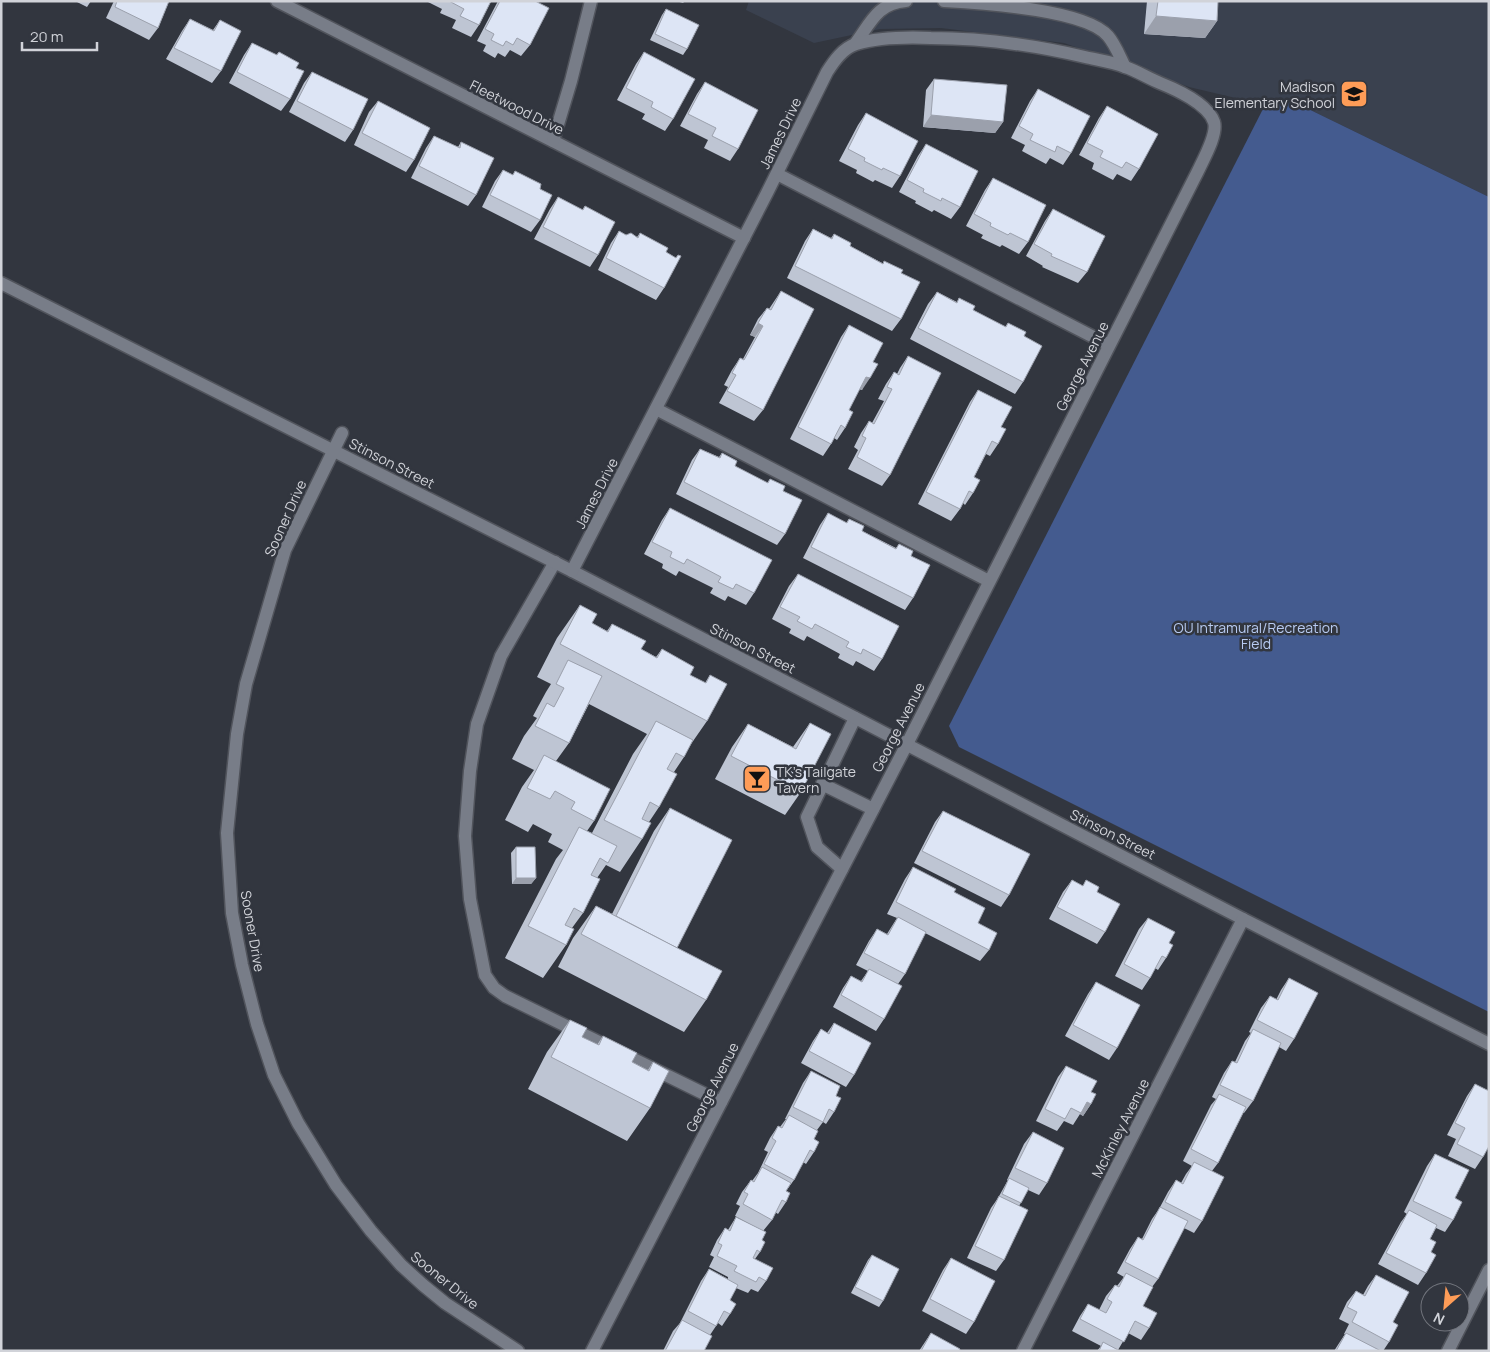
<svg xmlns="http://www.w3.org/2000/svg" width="1490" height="1352" font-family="Manrope,sans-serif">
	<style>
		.built { fill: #3a414f }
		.green { fill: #445b8f }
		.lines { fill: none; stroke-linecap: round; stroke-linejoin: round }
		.service-casing { stroke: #51545c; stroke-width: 15 }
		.minor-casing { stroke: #51545c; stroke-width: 15 }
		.service { stroke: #787d88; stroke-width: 12 }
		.minor { stroke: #787d88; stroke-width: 12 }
		.wall { fill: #bec5d3; fill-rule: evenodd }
		.shaded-wall { fill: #9ba0ac }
		.building { fill: #dde5f5; stroke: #9ba0ac }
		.labels { text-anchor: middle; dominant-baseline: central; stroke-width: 5; stroke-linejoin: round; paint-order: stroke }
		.poi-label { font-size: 14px; fill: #d1d3d9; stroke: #32363f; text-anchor: end }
		.street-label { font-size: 14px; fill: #d1d3d9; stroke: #32363f }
		.park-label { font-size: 14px; fill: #b8cbf2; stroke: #32363f }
	</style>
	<rect width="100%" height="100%" fill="#32363f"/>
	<polygon class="built" points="749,1 1489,1 1489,197 1294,102 1265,105 1189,87 1064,43 941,28 880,29 814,43 746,10"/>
	<polygon class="green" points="1294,102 1489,197 1489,1012 959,747 949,726 1265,105"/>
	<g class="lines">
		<g class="service-casing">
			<g id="service">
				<path d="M944,1C979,3 1085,9 1108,36C1115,44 1120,57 1125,67"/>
				<path d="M855,44C870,24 877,3 906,1"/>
				<polyline points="555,562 501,656 477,724 470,771 465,836 470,899 485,975 494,988 505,996 721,1102"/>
				<polyline points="822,784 873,809"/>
				<polyline points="842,869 817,847 807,817 855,718"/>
			</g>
		</g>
		<g class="minor-casing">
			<g id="minor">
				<polyline points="277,1 744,238"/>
				<polyline points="553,141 571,81 591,1"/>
				<polyline points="777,174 1109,345"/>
				<polyline points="1,283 572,571 1243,919 1489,1044"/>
				<polyline points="656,409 989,581"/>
				<polyline points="342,433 285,550 246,684 237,734 227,833 232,913 242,965 257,1024 274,1075 298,1123 336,1185 371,1231 401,1265 423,1285 445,1303 518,1351"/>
				<path d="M572,571L767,193L827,72C834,61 843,48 856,44C880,37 907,37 931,38C983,38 1034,45 1085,57C1098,60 1113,62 1125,67C1137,71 1148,78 1160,83C1175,89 1208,104 1214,122C1218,134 1203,160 1198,171L907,744L592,1351"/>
				<polyline points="1023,1351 1243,919"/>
				<polyline points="1448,1351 1489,1270"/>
			</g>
		</g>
		<use href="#service" class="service"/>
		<use href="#minor" class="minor"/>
	</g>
	<g class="wall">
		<polygon points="75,1 91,1 87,7"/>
		<polygon points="114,1 169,1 158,28 149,40 106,18"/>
		<polygon points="426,1 491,1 479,25 471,37 452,28 456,20 440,13 442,9"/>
		<polygon points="498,1 535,1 530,45 521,56 510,50 505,57 498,53 495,58 483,51 486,45 477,41"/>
		<polygon points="1147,1 1218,1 1217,21 1205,38 1144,34"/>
		<polygon points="666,9 687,49 683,55 650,40 662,15"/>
		<polygon points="190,19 213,30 220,20 221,71 212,83 166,59 182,31"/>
		<polygon points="252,43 276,55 279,52 296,68 290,99 281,111 229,83 244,55"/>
		<polygon points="644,52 673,119 665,131 642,119 645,114 617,100 636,64"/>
		<polygon points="312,72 353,130 345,142 289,112 304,83"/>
		<polygon points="934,79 1003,122 995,133 923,127 926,90"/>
		<polygon points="705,82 738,149 730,161 704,148 708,140 680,126 697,94"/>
		<polygon points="1038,89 1071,153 1063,165 1050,158 1046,164 1022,151 1025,145 1011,138 1030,101"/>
		<polygon points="378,101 414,160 406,172 354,145 369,112"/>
		<polygon points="1107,106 1139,169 1131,181 1117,174 1113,180 1092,169 1094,163 1079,155 1099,118"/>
		<polygon points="866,113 900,176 892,188 875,180 873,182 856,173 857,170 839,161 858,125"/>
		<polygon points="434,136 458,147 461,142 476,195 468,206 411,178 426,148"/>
		<polygon points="926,144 960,207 951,219 934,210 932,212 915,203 916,201 899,192 918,156"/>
		<polygon points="503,170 513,175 515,171 540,220 531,232 482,207 495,181"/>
		<polygon points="993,178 1028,242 1019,254 1002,245 1000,247 981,238 983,235 966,226 985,190"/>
		<polygon points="558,197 582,210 585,206 598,255 590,267 534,239 550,209"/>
		<polygon points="1053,209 1087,272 1078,283 1042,267 1043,266 1026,256 1045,221"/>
		<polygon points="813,229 831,238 834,234 850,246 901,273 901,319 892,331 787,278 805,241"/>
		<polygon points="619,231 626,235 637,237 640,233 666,252 676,258 678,255 664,288 656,300 598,270 611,243"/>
		<polygon points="781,291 763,410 754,421 719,403 728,387 724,385 732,370 740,358 743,359 755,337 750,335 758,319 767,308 769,309"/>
		<polygon points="937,292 957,302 959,298 973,310 1005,327 1008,323 1024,336 1023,382 1015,394 910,339 928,304"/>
		<polygon points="849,325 873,362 862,390 859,389 849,410 845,428 837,440 834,438 831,444 823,456 790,439 841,337"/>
		<polygon points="908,356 890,475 882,486 848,469 858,450 854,447 861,433 869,421 872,423 884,401 878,399 886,384 894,372 897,374 900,368"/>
		<polygon points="978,390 1001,427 998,444 990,456 986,454 974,477 973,493 965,505 963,503 960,509 951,521 918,504 970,402"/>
		<polygon points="700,449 719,457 722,453 735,466 767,483 770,479 783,491 785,534 777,545 676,494 692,460"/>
		<polygon points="670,508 754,593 746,605 728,596 725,601 710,593 713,588 679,571 676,576 662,568 663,564 644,554 662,520"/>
		<polygon points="828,513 846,523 849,519 862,531 896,548 899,544 911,556 913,598 905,610 803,558 820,525"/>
		<polygon points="798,574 882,659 874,671 856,661 853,666 838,658 840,654 807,636 804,641 789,633 791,629 772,619 789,586"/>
		<path d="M580,605L592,623L607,631L612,624L641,649L656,657L662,649L690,675L705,683L710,675L707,721L691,744L684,757L674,772L659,807L649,822L642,839L620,872L606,865L597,878L583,913L572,928L566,945L543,978L505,958L556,859L563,850L548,842L552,834L533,824L528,832L505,820L522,787L534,770L512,759L524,736L537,718L533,716L546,692L551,684L537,677L557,638ZM589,704L647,734L633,754L592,833L587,831L594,821L556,761L569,743Z"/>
		<polygon points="810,723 801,792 785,815 715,779 732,747 748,724 793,747"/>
		<polygon points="670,808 677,948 706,1000 684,1032 558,967 573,938 596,906 612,914 654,831"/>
		<polygon points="943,811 1009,895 1001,907 914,863 935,822"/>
		<polygon points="516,847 536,878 531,884 512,884 511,853"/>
		<polygon points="913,867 954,892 978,923 989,950 980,961 925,933 905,974 898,984 884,1019 876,1031 833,1007 843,988 851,976 861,981 868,971 856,965 869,941 877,929 887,934 897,918 887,914 905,879"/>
		<polygon points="1072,880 1083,886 1086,880 1097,892 1105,932 1097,944 1049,919 1063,892"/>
		<polygon points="1148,918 1169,943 1166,958 1158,970 1155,968 1150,978 1142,990 1115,976 1139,929"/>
		<polygon points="1289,978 1294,1039 1286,1051 1279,1047 1253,1101 1244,1113 1243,1113 1218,1163 1212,1171 1202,1221 1194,1233 1184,1228 1158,1279 1152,1287 1143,1306 1149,1328 1141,1340 1128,1333 1118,1350 1120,1351 1097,1351 1101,1346 1072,1331 1080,1316 1088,1304 1099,1310 1106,1296 1115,1285 1117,1286 1124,1277 1117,1273 1130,1249 1138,1237 1142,1239 1152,1219 1159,1209 1168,1192 1176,1180 1181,1183 1186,1174 1192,1166 1183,1161 1211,1105 1216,1099 1212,1097 1224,1073 1232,1061 1235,1062 1245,1041 1251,1033 1249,1032 1261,1008 1270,996 1276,1000 1281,990"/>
		<polygon points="1096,982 1117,1048 1109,1060 1065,1036 1088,994"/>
		<polygon points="570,1020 582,1037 597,1045 603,1036 632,1062 648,1070 653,1062 650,1108 627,1141 528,1089 547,1052"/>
		<polygon points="834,1023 854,1075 846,1087 801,1063 813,1041 821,1029 827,1033"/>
		<polygon points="1066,1066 1091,1092 1091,1104 1083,1116 1080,1114 1073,1125 1064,1121 1057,1131 1036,1121 1058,1077"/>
		<polygon points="811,1071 836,1096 834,1112 826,1124 823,1122 817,1130 814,1139 814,1152 806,1164 803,1162 794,1180 786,1191 786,1202 778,1214 775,1212 772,1220 763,1231 735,1216 740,1206 736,1204 742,1192 751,1180 752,1181 758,1173 768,1152 764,1150 770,1138 778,1126 780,1127 786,1119 785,1119 803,1083"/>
		<polygon points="1475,1084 1483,1157 1475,1169 1448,1156 1456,1139 1447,1135 1467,1096"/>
		<polygon points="1033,1132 1047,1183 1039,1195 1028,1190 1019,1206 1004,1260 996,1271 967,1258 991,1208 998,1198 1008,1180 1007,1180 1024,1144"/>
		<polygon points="1435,1154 1455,1198 1453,1220 1445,1232 1436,1228 1430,1239 1431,1252 1426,1273 1418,1285 1378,1264 1401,1222 1407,1214 1404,1212 1427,1166"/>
		<polygon points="736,1217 762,1240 760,1252 755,1259 766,1281 758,1292 751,1289 748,1293 736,1288 730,1300 730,1314 722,1326 718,1323 710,1335 704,1351 663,1351 673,1331 680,1323 701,1281 709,1269 728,1279 728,1277 709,1267 714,1257 710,1255 717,1240 725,1228 728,1230"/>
		<polygon points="872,1255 883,1301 879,1307 851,1293 868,1260"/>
		<polygon points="951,1258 974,1322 966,1334 922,1311 943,1270"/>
		<polygon points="1376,1275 1393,1322 1389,1342 1383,1351 1334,1351 1345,1334 1344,1334 1349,1324 1339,1319 1347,1302 1356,1291 1363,1295 1368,1286"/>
		<polygon points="931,1333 959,1351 919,1351"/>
	</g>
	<g class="shaded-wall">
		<polygon points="676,1 685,1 683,3"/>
		<polygon points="1156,16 1217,21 1205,38 1144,34"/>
		<polygon points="931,115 1003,122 995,133 923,127"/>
		<polygon points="758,323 763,326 755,337 750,335"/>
		<polygon points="866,377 870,378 862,390 857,388"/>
		<polygon points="516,878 536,878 531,884 512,884"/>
		<polygon points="1087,1102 1091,1104 1083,1116 1080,1114"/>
	</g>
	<g class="building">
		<polygon points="117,1 169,1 158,28 115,7"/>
		<polygon points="449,1 491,1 479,25 460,16 464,9"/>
		<polygon points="500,1 535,1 549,8 530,45 517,38 513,45 506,41 503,46 491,40 494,34 485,29"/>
		<polygon points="1158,1 1218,1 1217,21 1156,16"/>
		<polygon points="666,9 699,25 687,49 655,34"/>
		<polygon points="190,19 214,31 220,20 241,31 221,71 174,48"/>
		<polygon points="252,43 277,55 279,52 299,63 296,68 304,71 290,99 237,72"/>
		<polygon points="644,52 695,79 673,119 651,107 653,102 626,88"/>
		<polygon points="312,72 368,99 353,130 297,101"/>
		<polygon points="934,79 1007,85 1003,122 931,115"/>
		<polygon points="705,82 758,110 738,149 712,136 716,128 688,114"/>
		<polygon points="1038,89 1090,116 1071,153 1057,146 1055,152 1030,140 1033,134 1019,126"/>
		<polygon points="378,101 430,128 414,160 362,133"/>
		<polygon points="1107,106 1158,134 1139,169 1126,162 1122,168 1100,157 1103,151 1087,143"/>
		<polygon points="866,113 918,141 900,176 883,168 882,170 864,161 865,158 848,149"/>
		<polygon points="434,136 460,148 461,142 494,158 476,195 419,166"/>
		<polygon points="926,144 978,171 960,207 942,198 941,201 923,192 924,189 907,180"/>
		<polygon points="503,170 513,175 515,171 541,184 540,189 552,195 540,220 490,195"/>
		<polygon points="993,178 1046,205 1028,242 1010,233 1008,235 990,226 991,223 974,214"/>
		<polygon points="558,197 583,210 585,206 615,222 598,255 543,227"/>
		<polygon points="1053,209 1105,236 1087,272 1051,256 1052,254 1034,244"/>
		<polygon points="813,229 832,239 834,234 851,243 850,246 883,264 884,261 903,270 901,273 920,282 901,319 795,266"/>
		<polygon points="619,231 626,235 631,233 638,238 640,233 668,248 666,252 676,258 678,255 681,256 664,288 606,258"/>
		<polygon points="781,291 814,309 763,410 727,391 736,375 732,373 740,358 744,360 763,326 758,323 767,308 771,310"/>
		<polygon points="937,292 957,303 959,298 975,306 973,310 1006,327 1008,323 1026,332 1024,336 1042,346 1023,382 918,328"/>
		<polygon points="849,325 883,343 873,362 878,364 870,378 866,377 849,410 853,412 845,428 841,425 831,444 798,427"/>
		<polygon points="908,356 941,373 890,475 857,457 866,438 862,436 869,421 874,424 892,389 887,387 894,372 899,375"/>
		<polygon points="978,390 1012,407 1001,427 1006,429 998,444 992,441 974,477 980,480 973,493 969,491 960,509 926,492"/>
		<polygon points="700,449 720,458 722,453 737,461 735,466 768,483 770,479 785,486 783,491 802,500 785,534 684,482"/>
		<polygon points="670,508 772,560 754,593 736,584 733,589 718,582 721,577 687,559 684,564 670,557 672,552 652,542"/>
		<polygon points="828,513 847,523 849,519 864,526 862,531 896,549 899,544 913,551 911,556 930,565 913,598 811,547"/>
		<polygon points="798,574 899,626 882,659 863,649 861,654 846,647 849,642 815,624 812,629 797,621 800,617 780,607"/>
		<polygon points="580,605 597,614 592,623 608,632 612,624 646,641 641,649 657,658 662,649 694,667 690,675 706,683 710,675 727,684 707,721 560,644"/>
		<polygon points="568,660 602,676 569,743 535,726 547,703 554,707 564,688 556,684"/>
		<polygon points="656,721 693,740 684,757 676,753 667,769 677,774 659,807 650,802 642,819 651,823 642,839 604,820"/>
		<polygon points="810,723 831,734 801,792 731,756 748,724 796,749"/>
		<polygon points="544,755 610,789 594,821 571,809 575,802 555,791 550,799 527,788"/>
		<polygon points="670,808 732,840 677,948 616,916"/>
		<polygon points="943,811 1030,854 1009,895 922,851"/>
		<polygon points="579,827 617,846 608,863 600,858 591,875 600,879 583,913 574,908 565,925 574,929 566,945 528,926"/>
		<polygon points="516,847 535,847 536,878 516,878"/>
		<polygon points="913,867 956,889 954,892 985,908 978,923 997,933 989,950 896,902"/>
		<polygon points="1072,880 1083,886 1086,880 1099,887 1097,892 1120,904 1105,932 1057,907"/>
		<polygon points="596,906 722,971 706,1000 581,934"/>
		<polygon points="898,917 926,932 905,974 864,953 877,929 888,935"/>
		<polygon points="1148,918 1175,932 1169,943 1173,945 1166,958 1162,956 1150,978 1124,964"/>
		<polygon points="869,969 902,986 884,1019 841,995 851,976 862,982"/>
		<polygon points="1289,978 1318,993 1294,1039 1257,1020 1270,996 1278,1000"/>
		<polygon points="1096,982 1140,1005 1117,1048 1073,1025"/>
		<polygon points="570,1020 587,1028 582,1037 599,1045 603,1036 637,1053 632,1062 649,1071 653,1062 669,1071 650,1108 551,1057"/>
		<polygon points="834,1023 871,1043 854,1075 809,1051 821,1029 829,1034"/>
		<polygon points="1253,1029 1281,1043 1253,1101 1220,1085 1232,1061 1237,1063"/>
		<polygon points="1066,1066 1097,1081 1091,1092 1096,1094 1091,1104 1087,1102 1081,1113 1071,1108 1065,1119 1045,1109"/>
		<polygon points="811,1071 840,1086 836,1096 841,1098 834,1112 829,1109 823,1122 793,1107"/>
		<polygon points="1475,1084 1489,1091 1489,1146 1483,1157 1457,1144 1465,1128 1455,1123"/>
		<polygon points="1219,1094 1246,1107 1218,1163 1191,1149"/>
		<polygon points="789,1115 818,1131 814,1139 819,1142 814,1152 810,1150 794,1180 764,1164 776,1141 772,1138 778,1126 782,1128"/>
		<polygon points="1033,1132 1064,1148 1047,1183 1015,1168"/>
		<polygon points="1435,1154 1469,1170 1455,1198 1462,1202 1453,1220 1413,1201"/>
		<polygon points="1194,1162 1224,1177 1202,1221 1165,1202 1176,1180 1183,1184"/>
		<polygon points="762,1167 791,1183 786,1191 790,1193 786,1202 782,1200 772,1220 743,1204 748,1194 744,1192 751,1180 754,1182"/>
		<polygon points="1009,1178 1029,1188 1021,1203 1002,1194"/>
		<polygon points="999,1196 1028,1210 1004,1260 975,1246"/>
		<polygon points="1160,1207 1188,1221 1158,1279 1125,1262 1138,1237 1143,1240"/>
		<polygon points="1409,1210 1437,1225 1430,1239 1436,1242 1431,1252 1436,1255 1426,1273 1386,1253"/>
		<polygon points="736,1217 766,1232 762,1240 765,1242 760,1252 757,1250 753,1258 773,1268 766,1281 759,1277 756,1282 734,1271 737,1266 717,1256 722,1245 718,1243 725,1228 730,1231"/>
		<polygon points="872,1255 899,1269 883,1301 855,1287"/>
		<polygon points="951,1258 995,1281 974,1322 930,1299"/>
		<polygon points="709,1269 738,1285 730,1300 736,1304 730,1314 724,1311 716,1326 688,1311"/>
		<polygon points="1126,1273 1153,1287 1143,1306 1157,1313 1149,1328 1135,1321 1124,1342 1080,1319 1088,1304 1106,1313 1112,1302 1107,1299 1115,1285 1119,1287"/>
		<polygon points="1376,1275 1409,1292 1393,1322 1398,1325 1389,1342 1352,1322 1357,1312 1347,1307 1356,1291 1365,1296"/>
		<polygon points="682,1320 712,1336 704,1351 665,1351"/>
		<polygon points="931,1333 960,1349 959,1351 921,1351"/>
		<polygon points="1346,1333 1381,1351 1336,1351"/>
		<polygon points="1103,1342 1120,1351 1099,1351"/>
	</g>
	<defs>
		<g id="school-square" transform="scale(1.4375)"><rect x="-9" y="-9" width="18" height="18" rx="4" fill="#fe9c57" stroke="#32363f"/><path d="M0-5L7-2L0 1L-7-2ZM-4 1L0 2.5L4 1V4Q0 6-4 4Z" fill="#111"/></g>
		<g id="bar-square" transform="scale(1.4375)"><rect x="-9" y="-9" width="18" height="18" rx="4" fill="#fe9c57" stroke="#32363f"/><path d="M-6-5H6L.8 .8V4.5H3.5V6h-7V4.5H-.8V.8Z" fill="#111"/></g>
	</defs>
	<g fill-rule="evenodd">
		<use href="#school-square" x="1354" y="94"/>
		<use href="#bar-square" x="757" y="779"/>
	</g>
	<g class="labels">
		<g class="poi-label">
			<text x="1335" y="86">Madison<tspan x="1335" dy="16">Elementary School</tspan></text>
			<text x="776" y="771" text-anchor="start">TK's Tailgate<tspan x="776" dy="16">Tavern</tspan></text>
		</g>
		<g class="street-label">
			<text transform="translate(517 107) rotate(27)">Fleetwood Drive</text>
			<text transform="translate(780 133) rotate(-64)">James Drive</text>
			<text transform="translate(1082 366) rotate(-63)">George Avenue</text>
			<text transform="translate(392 463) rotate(27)">Stinson Street</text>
			<text transform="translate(596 493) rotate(-63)">James Drive</text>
			<text transform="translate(285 518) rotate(-66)">Sooner Drive</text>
			<text transform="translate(753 648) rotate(27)">Stinson Street</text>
			<text transform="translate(898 727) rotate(-63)">George Avenue</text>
			<text transform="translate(1113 834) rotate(27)">Stinson Street</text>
			<text transform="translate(253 931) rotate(80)">Sooner Drive</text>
			<text transform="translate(712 1087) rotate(-63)">George Avenue</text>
			<text transform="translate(1120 1128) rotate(-63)">McKinley Avenue</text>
			<text transform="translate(445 1280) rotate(39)">Sooner Drive</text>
		</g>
		<g class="park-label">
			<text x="1256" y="627">OU Intramural/Recreation<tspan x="1256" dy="16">Field</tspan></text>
		</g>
	</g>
	<rect width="1490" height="1352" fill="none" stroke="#d1d3d9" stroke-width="5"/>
	<g transform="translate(1445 1307) rotate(207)"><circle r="24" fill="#32363f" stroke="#72757d"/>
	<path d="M0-4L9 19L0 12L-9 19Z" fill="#fe9c57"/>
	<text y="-8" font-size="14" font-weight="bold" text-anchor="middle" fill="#d1d3d9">N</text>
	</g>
	<path d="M22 42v8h75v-8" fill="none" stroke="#d1d3d9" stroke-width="2.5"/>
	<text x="30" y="42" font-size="15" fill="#d1d3d9" stroke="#32363f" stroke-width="4" paint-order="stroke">20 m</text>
</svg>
